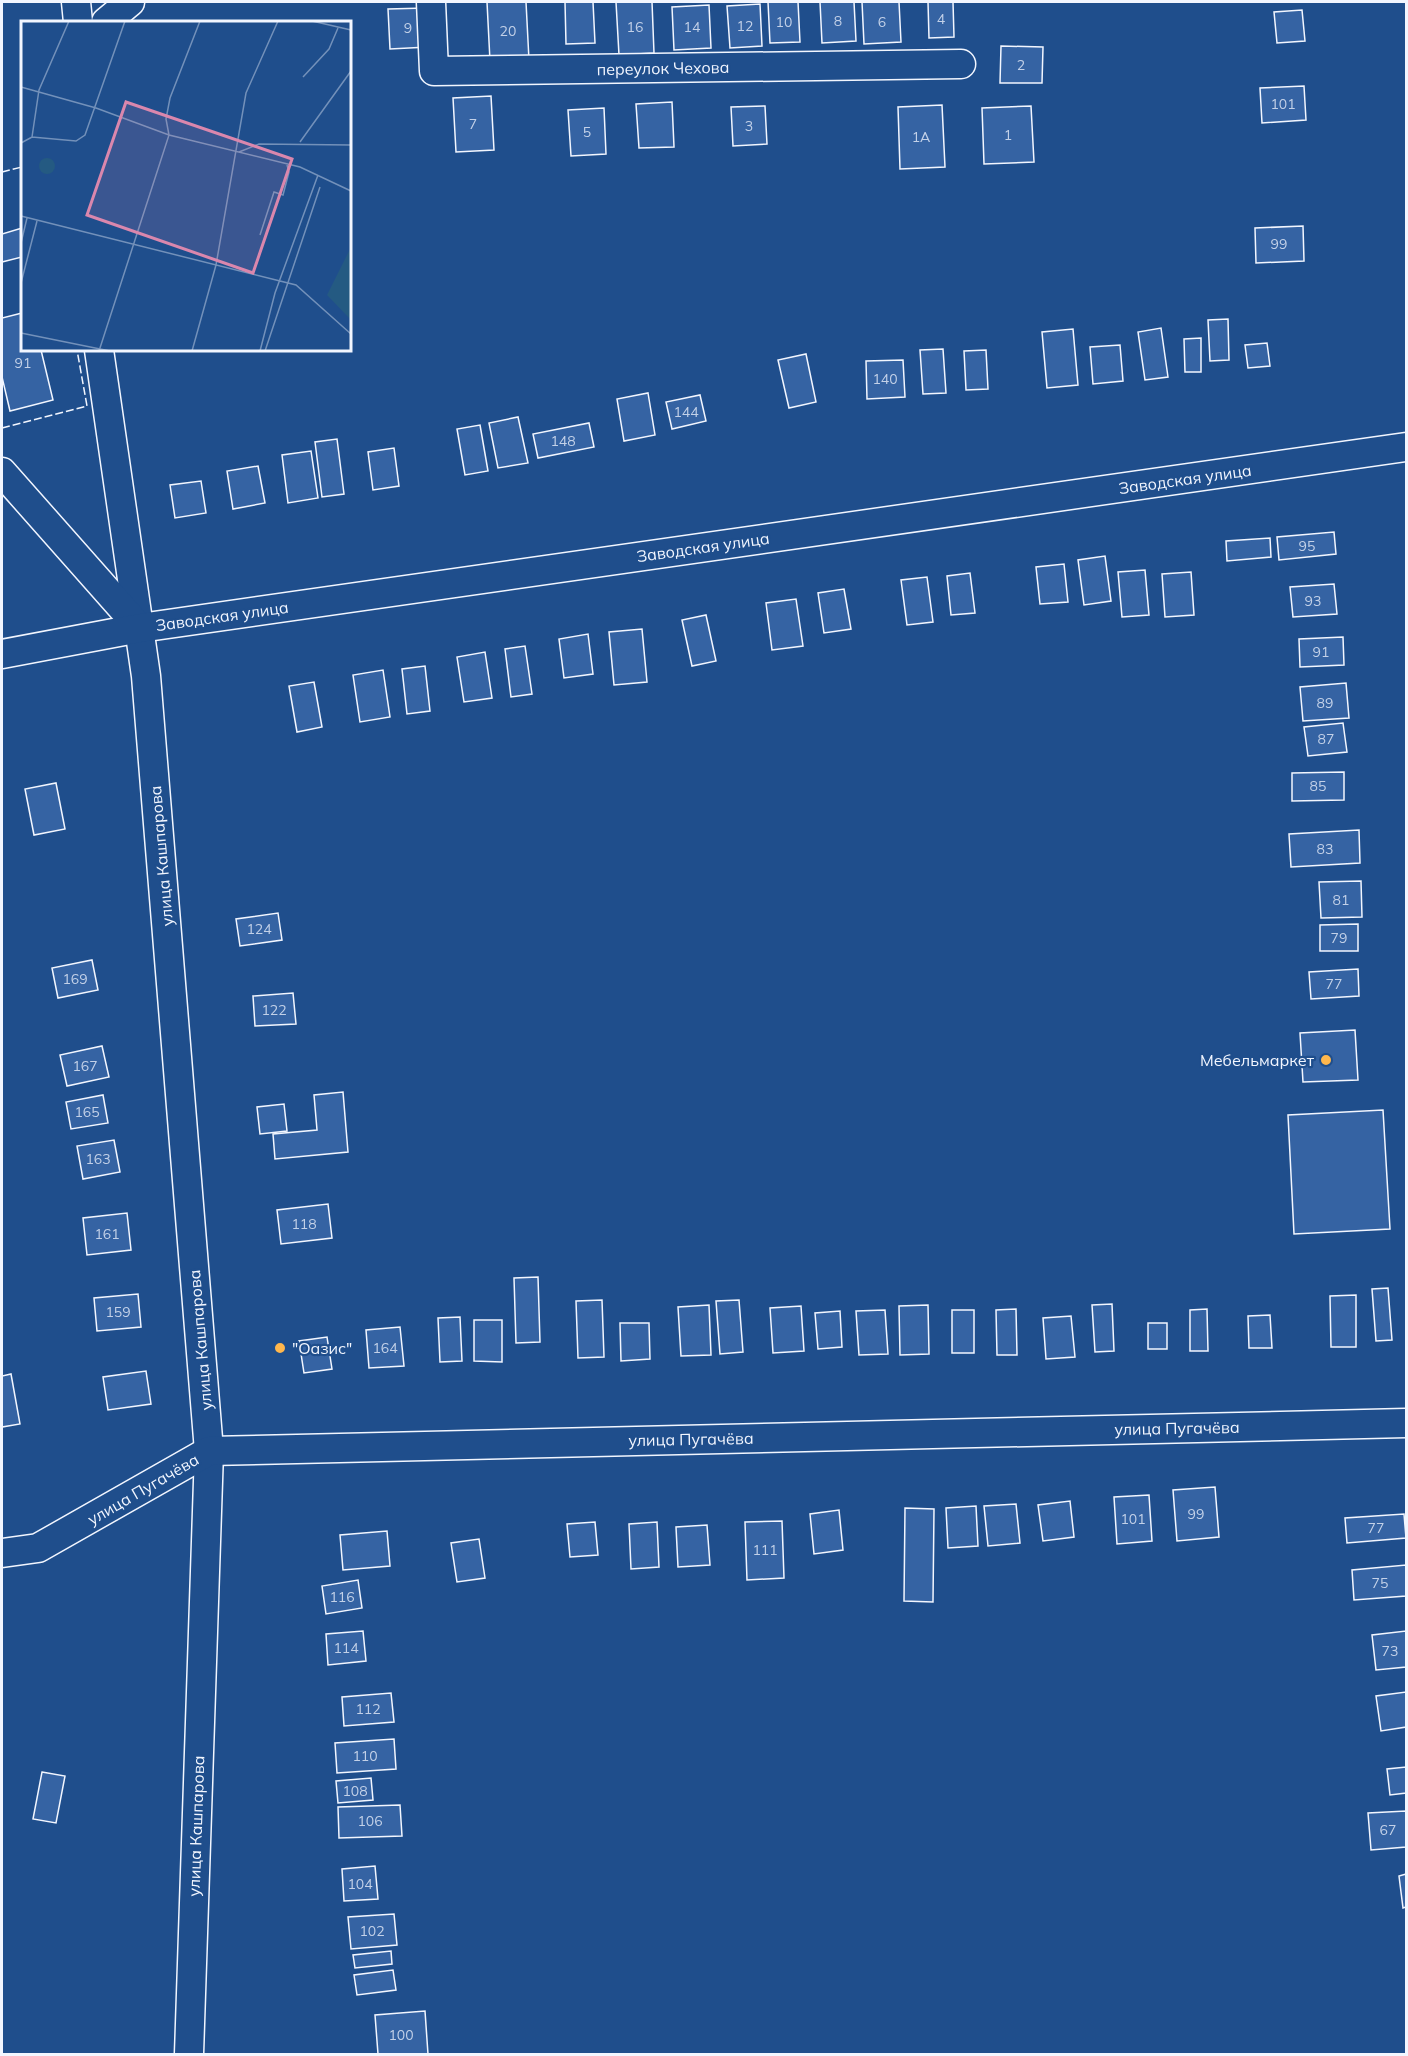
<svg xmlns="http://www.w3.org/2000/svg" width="1408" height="2056" font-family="Mulish,sans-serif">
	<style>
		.building { fill: #3563a3; stroke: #f2f6ff; stroke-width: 1.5 }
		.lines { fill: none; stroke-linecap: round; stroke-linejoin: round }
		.minor-casing { stroke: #f2f6ff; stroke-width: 31 }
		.minor { stroke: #1f4e8c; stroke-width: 28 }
		.fence { stroke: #f2f6ff; stroke-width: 1.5; stroke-dasharray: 8 3; stroke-linecap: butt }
		.poi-dot { fill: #ffb74d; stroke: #1f4e8c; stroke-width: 2 }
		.labels { text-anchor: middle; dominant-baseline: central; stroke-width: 4.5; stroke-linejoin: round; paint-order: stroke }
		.number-label { font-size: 14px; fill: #c3d1e8 }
		.street-label { font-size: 16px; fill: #f2f6ff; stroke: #1f4e8c }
		.poi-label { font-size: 16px; fill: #f2f6ff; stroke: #1f4e8c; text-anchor: end }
		.inset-road { fill: none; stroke: #7391ba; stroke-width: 1.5 }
		.view { fill: #da87ad; fill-opacity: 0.15; stroke: #da87ad; stroke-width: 3 }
		.inset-edge { fill: none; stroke: #f2f6ff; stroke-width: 3 }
	</style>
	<rect width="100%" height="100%" fill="#1f4e8c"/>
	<g class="building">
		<polygon points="487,2 526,2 529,60 490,61"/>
		<polygon points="565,2 593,2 595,43 566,44"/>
		<polygon points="616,2 652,2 654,53 619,55"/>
		<polygon points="768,2 798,2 800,42 770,43"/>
		<polygon points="820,2 854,2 856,41 822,43"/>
		<polygon points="862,2 899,2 901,42 864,44"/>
		<polygon points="928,2 953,2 954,37 929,38"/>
		<polygon points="760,4 762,46 730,48 727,6"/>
		<polygon points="709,5 711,48 674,50 672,7"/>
		<polygon points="426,8 428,47 390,49 388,9"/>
		<polygon points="1302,10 1305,41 1277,43 1274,12"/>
		<polygon points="1001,46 1043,47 1042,83 1000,83"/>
		<polygon points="1304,86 1306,120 1262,123 1260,88"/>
		<polygon points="491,96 494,150 456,152 453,98"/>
		<polygon points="672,102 674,147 639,148 636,104"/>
		<polygon points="942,105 945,167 900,169 898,107"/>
		<polygon points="765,106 767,144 733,146 731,107"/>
		<polygon points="1031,106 1034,162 984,164 982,108"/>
		<polygon points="604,108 606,154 571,156 568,110"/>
		<polygon points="1303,226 1304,261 1256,263 1255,228"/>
		<polygon points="22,228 22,257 2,262 2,234"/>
		<polygon points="22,313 22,350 41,350 53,400 10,411 2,377 2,318"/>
		<polygon points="1228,319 1229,360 1210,361 1208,320"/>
		<polygon points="1161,328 1168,377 1145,380 1138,332"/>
		<polygon points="1073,329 1078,385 1047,388 1042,332"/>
		<polygon points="1201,338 1201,372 1185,372 1184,339"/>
		<polygon points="1267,343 1270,366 1248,368 1245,345"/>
		<polygon points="1120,345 1123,381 1093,384 1090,347"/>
		<polygon points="943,349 946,393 923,394 920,350"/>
		<polygon points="986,350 988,389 966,390 964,351"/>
		<polygon points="806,354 816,402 789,408 778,360"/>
		<polygon points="903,360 905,397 867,399 866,361"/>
		<polygon points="648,393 655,435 624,441 617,399"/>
		<polygon points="700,395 706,421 672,429 666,402"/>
		<polygon points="518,417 528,463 498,468 489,423"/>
		<polygon points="589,423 594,447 538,458 533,434"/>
		<polygon points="480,425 488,471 465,475 457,429"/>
		<polygon points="337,439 344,494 322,497 315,442"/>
		<polygon points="394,448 399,486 373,490 368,452"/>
		<polygon points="311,451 318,498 288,503 282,455"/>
		<polygon points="258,466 265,503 233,509 227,471"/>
		<polygon points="201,481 206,513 175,518 170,485"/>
		<polygon points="1334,532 1336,554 1279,560 1277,537"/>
		<polygon points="1270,538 1271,557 1227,561 1226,541"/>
		<polygon points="1105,556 1111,601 1084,605 1078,560"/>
		<polygon points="1064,564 1068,602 1040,604 1036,567"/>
		<polygon points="1145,570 1149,615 1122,617 1118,572"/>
		<polygon points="1191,572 1194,615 1165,617 1162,574"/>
		<polygon points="970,573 975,613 951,615 947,576"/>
		<polygon points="927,577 933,622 907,625 901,580"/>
		<polygon points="1334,584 1337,614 1293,617 1290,587"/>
		<polygon points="844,589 851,629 824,633 818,593"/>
		<polygon points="796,599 803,646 772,650 766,603"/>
		<polygon points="706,615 716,661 692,666 682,620"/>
		<polygon points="642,629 647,682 614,685 609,632"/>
		<polygon points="588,634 593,674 564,678 559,639"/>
		<polygon points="1343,637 1344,665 1300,667 1299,639"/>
		<polygon points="525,646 532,694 511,697 505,649"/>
		<polygon points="485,652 492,698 464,702 457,657"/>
		<polygon points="425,666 430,711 407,714 402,669"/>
		<polygon points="383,670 390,717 360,722 353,675"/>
		<polygon points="314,682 322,727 297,732 289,686"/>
		<polygon points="1346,683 1349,718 1303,721 1300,687"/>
		<polygon points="1343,723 1347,752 1308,756 1304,727"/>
		<polygon points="1344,772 1344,800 1292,801 1292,773"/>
		<polygon points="56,783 65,829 34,835 25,789"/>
		<polygon points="1359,830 1360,863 1291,867 1289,834"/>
		<polygon points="1361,881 1362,917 1321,918 1319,882"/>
		<polygon points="278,913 282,940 240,946 236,919"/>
		<polygon points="1358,924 1358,951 1320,951 1320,925"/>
		<polygon points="92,960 98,990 58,998 52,968"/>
		<polygon points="1358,969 1359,996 1311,999 1309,972"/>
		<polygon points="293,993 296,1024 255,1026 253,996"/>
		<polygon points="1355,1030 1358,1080 1303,1082 1300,1033"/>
		<polygon points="102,1046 109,1077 67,1086 60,1055"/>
		<polygon points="343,1092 348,1152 275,1159 273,1134 317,1130 314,1095"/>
		<polygon points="103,1095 108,1123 71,1129 66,1102"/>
		<polygon points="284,1104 287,1131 260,1134 257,1107"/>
		<polygon points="1383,1110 1390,1229 1294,1234 1288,1115"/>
		<polygon points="114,1140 120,1172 83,1179 77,1146"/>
		<polygon points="328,1204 332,1238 281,1244 277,1210"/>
		<polygon points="127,1213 131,1250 87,1255 83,1218"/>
		<polygon points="538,1277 540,1342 516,1343 514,1278"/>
		<polygon points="1388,1288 1392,1340 1376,1341 1372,1289"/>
		<polygon points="138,1294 141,1327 97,1331 94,1298"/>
		<polygon points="1356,1295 1356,1347 1331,1347 1330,1296"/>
		<polygon points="602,1300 604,1357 578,1358 576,1301"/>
		<polygon points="739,1300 743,1352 720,1354 716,1301"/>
		<polygon points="1112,1304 1114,1351 1095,1352 1092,1305"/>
		<polygon points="709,1305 711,1355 681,1356 678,1307"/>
		<polygon points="928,1305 929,1354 900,1355 899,1306"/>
		<polygon points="801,1306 804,1351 773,1353 770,1308"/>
		<polygon points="1016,1309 1017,1355 997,1355 996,1310"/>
		<polygon points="1207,1309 1208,1351 1190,1351 1190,1310"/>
		<polygon points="885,1310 888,1354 859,1355 856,1311"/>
		<rect x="952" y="1310" width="22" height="43"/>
		<polygon points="840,1311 842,1347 818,1349 815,1313"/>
		<polygon points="1270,1315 1272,1348 1249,1348 1248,1316"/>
		<polygon points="1071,1316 1075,1357 1046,1359 1043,1318"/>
		<polygon points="460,1317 462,1361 440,1362 438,1318"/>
		<polygon points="474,1320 502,1320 502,1362 474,1361"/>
		<polygon points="620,1323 649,1323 650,1359 621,1361"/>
		<rect x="1148" y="1323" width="19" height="26"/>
		<polygon points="400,1327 404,1366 369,1368 366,1330"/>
		<polygon points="327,1337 332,1369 304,1373 299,1341"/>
		<polygon points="146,1371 151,1404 108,1410 103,1377"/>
		<polygon points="11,1374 20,1424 2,1427 2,1376"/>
		<polygon points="1215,1487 1219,1537 1177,1541 1173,1490"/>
		<polygon points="1149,1495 1152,1541 1117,1544 1114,1497"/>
		<polygon points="1070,1501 1074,1537 1043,1541 1038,1505"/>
		<polygon points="1016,1504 1020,1543 988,1546 984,1506"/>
		<polygon points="976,1506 978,1546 948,1548 946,1508"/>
		<polygon points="905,1508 934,1509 933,1602 904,1601"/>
		<polygon points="839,1510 843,1550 814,1554 810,1514"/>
		<polygon points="1404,1514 1406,1538 1347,1543 1345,1518"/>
		<polygon points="782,1521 784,1578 747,1580 745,1522"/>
		<polygon points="595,1522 598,1555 570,1557 567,1524"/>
		<polygon points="657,1522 659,1567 631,1569 629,1524"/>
		<polygon points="707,1525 710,1565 678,1567 676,1527"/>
		<polygon points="387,1531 390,1566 343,1570 340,1535"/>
		<polygon points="479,1539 485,1578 457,1582 451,1543"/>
		<polygon points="1406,1565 1406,1596 1354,1600 1352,1570"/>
		<polygon points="358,1580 362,1608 326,1614 322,1586"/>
		<polygon points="363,1631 366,1661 328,1665 326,1634"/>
		<polygon points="1406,1631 1406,1667 1376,1670 1372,1635"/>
		<polygon points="1406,1692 1406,1727 1381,1731 1376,1696"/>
		<polygon points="391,1693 394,1722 344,1726 342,1697"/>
		<polygon points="394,1739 396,1769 337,1773 335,1743"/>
		<polygon points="1406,1767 1406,1793 1390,1795 1387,1769"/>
		<polygon points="42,1772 65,1776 56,1823 33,1819"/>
		<polygon points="371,1778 373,1800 338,1803 336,1781"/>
		<polygon points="400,1805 402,1836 339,1838 338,1807"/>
		<polygon points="1406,1811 1406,1847 1371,1850 1368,1813"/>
		<polygon points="375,1866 378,1899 344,1901 342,1869"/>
		<polygon points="1406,1874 1406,1907 1403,1908 1399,1876"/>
		<polygon points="394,1914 397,1945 351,1949 348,1917"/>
		<polygon points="391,1951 392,1964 355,1968 353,1955"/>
		<polygon points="393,1970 396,1990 357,1995 354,1975"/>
		<polygon points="425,2011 428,2054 378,2054 375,2015"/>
	</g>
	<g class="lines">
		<g class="minor-casing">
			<g id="minor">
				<polyline points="76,2 78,22"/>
				<polyline points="431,2 434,71 961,64"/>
				<polyline points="106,22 130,2"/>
				<polyline points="99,350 146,676 209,1451 189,2054"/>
				<polyline points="2,472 140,628"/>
				<polyline points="2,654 140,628 1406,447"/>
				<polyline points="2,1553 38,1548 209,1451 1406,1423"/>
			</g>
		</g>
		<use href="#minor" class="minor"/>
		<g class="fence">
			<polyline points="2,172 22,167"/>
			<polyline points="2,428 87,406 77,350"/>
		</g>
	</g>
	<g class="poi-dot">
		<circle cx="1326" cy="1060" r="6"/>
		<circle cx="280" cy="1348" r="6"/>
	</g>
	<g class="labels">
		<g class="number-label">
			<text x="941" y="19">4</text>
			<text x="838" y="21">8</text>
			<text x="784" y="22">10</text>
			<text x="882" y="22">6</text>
			<text x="745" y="26">12</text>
			<text x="635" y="27">16</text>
			<text x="692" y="27">14</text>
			<text x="408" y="28">9</text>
			<text x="508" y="31">20</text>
			<text x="1021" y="65">2</text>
			<text x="1283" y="104">101</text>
			<text x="473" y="124">7</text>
			<text x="749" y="126">3</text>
			<text x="587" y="132">5</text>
			<text x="1008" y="135">1</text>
			<text x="921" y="137">1А</text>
			<text x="1279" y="244">99</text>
			<text x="23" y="363">91</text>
			<text x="885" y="379">140</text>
			<text x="686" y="412">144</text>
			<text x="563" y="441">148</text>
			<text x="1307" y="546">95</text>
			<text x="1313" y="601">93</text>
			<text x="1321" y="652">91</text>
			<text x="1325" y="703">89</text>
			<text x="1326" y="739">87</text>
			<text x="1318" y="786">85</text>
			<text x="1325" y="849">83</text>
			<text x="1341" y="900">81</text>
			<text x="259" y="929">124</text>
			<text x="1339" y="938">79</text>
			<text x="75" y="979">169</text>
			<text x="1334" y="984">77</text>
			<text x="274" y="1010">122</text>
			<text x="85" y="1066">167</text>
			<text x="87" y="1112">165</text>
			<text x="98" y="1159">163</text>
			<text x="304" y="1224">118</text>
			<text x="107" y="1234">161</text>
			<text x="118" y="1312">159</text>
			<text x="385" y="1348">164</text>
			<text x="1196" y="1514">99</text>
			<text x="1133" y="1519">101</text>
			<text x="1376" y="1528">77</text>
			<text x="765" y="1550">111</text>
			<text x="1380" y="1583">75</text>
			<text x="342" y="1597">116</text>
			<text x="346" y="1648">114</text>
			<text x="1390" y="1651">73</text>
			<text x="368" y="1709">112</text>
			<text x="365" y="1756">110</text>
			<text x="355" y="1791">108</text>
			<text x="370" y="1821">106</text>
			<text x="1388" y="1830">67</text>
			<text x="360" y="1884">104</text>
			<text x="372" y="1931">102</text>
			<text x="401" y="2035">100</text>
		</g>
		<g class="street-label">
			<text transform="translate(663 68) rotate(-1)">переулок Чехова</text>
			<text transform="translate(1185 479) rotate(-8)">Заводская улица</text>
			<text transform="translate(703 547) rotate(-8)">Заводская улица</text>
			<text transform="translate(222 616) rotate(-8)">Заводская улица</text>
			<text transform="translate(161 856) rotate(-95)">улица Кашпарова</text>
			<text transform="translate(200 1340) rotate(-95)">улица Кашпарова</text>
			<text transform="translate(1177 1428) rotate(-1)">улица Пугачёва</text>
			<text transform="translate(691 1439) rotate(-1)">улица Пугачёва</text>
			<text transform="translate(143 1489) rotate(-30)">улица Пугачёва</text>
			<text transform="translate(196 1826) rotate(-88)">улица Кашпарова</text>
		</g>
		<g class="poi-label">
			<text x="1314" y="1060">Мебельмаркет</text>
			<text x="292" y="1348" text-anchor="start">"Оазис"</text>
		</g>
	</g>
	<g transform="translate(21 21)">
		<rect width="330" height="330" fill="#1f4e8c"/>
		<path d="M330,226V299L306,274Z" fill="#245a82"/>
		<path d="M18 145a8 8 0 1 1 16 0a8 8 0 1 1-16 0Z" fill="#245a82"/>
		<path class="inset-road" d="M291,0L330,9M282,56L308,28L317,7M0,66L75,87L148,114L279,146L330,170M11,116L18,69L48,0M279,121L330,50M0,122L11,116L55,120L64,114L104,0M218,131L238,123L330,124M0,195L275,264L330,313M239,214L253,171L262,174L268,151L266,144M0,222L6,197M0,262L16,200M0,312L89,330M78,330L148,114L145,98L149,77L179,0M171,330L195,244L225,72L257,0M239,330L254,272L297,154M244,330L299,166"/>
		<path class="view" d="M105,81L271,138L232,252L66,194Z"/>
		<rect width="330" height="330" class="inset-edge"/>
	</g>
	<rect width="1408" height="2056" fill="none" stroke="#f2f6ff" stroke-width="6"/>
</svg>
